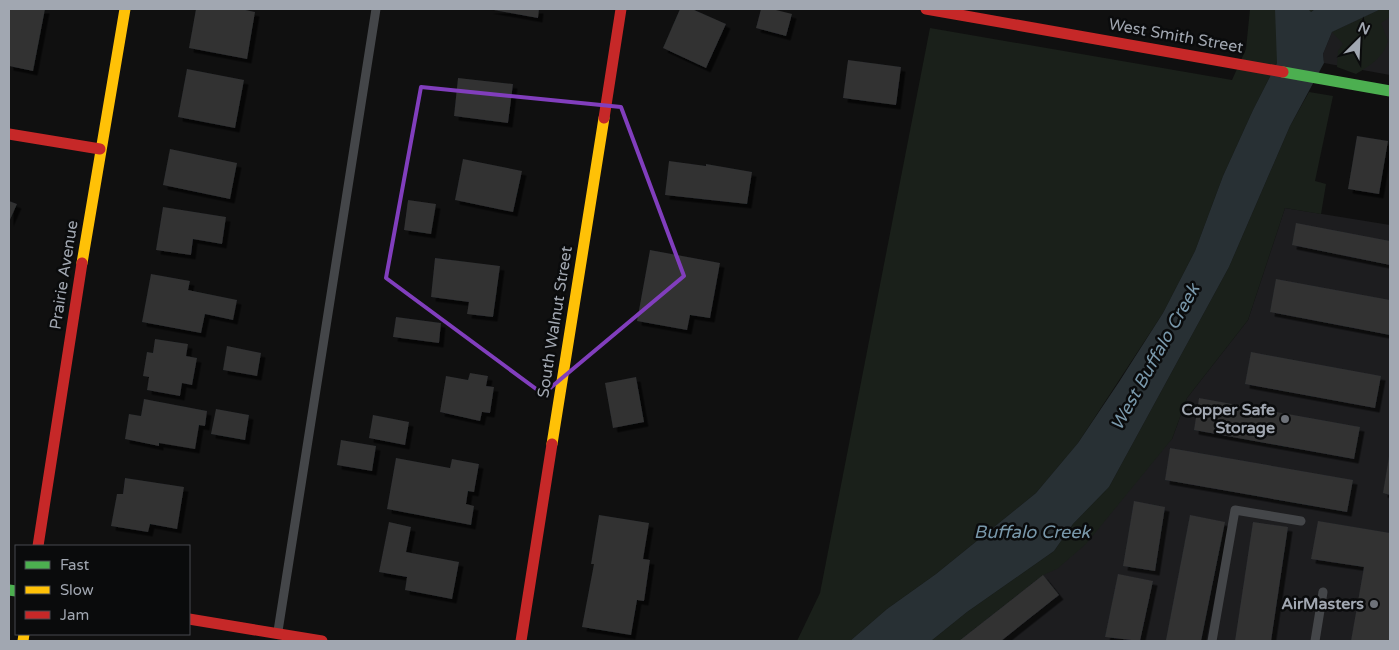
<svg xmlns="http://www.w3.org/2000/svg" width="1399" height="650" font-family="'Varela Round',sans-serif">
	<style>
		.built { fill: #1d1d1f }
		.green { fill: #1a201a }
		.water { fill: #283034 }
		.building { fill: #303133; filter: url(#shadow) }
		.lines { fill: none; stroke-linecap: round; stroke-linejoin: round }
		.lane { stroke: #444649; stroke-width: 9 }
		.fast { stroke: #4caf50; stroke-width: 11 }
		.slow { stroke: #ffc107; stroke-width: 11 }
		.jam { stroke: #c62828; stroke-width: 11 }
		.marked { fill: none; stroke: #813ebd; stroke-width: 4; stroke-linejoin: round }
		.poi-dot { fill: #6e7279; stroke: #0a0b0c; stroke-width: 2 }
		.labels { text-anchor: middle; dominant-baseline: central; stroke-width: 5; stroke-linejoin: round; paint-order: stroke }
		.street-label { font-size: 16px; fill: #a1a7b1; stroke: #0a0b0c }
		.poi-label { font-size: 16px; font-weight: bold; fill: #a1a7b1; stroke: #0a0b0c; text-anchor: end }
		.water-label { font-size: 18px; font-style: italic; fill: #7998ab; stroke: #0a0b0c }
	</style>
	<defs>
		<filter id="shadow"><feDropShadow dx="4.5" dy="4.5" stdDeviation="0" flood-color="#0009"/></filter>
	</defs>
	<rect width="100%" height="100%" fill="#101010"/>
	<g class="built">
		<polygon points="1381,9 1390,9 1390,75 1324,63 1323,54 1332,32"/>
		<polygon points="1285,208 1390,225 1390,641 952,641 1044,570 1172,439 1187,398 1248,320"/>
	</g>
	<g class="green">
		<polygon points="1250,9 1315,9 1311,12 1277,63 1253,110 1223,176 1195,251 1163,313 1078,443 1036,493 936,574 887,609 850,641 797,641 820,593 930,28 1232,80 1246,49"/>
		<path d="M1381,9H1390V17L1381,23L1388,41C1383,58 1371,65 1356,74L1337,67L1338,51L1343,44L1332,32Z"/>
		<polygon points="1309,92 1333,96 1315,181 1326,184 1321,214 1285,208 1248,320 1187,398 1172,439 1086,544 1057,569 1043,575 959,641 931,641 967,612 1054,551 1073,524 1109,487 1229,267 1290,126"/>
	</g>
	<polygon class="water" points="1275,9 1308,9 1311,12 1315,9 1381,9 1332,32 1323,54 1324,63 1290,126 1229,267 1109,487 1073,524 1054,551 967,612 931,641 850,641 887,609 936,574 1036,493 1078,443 1119,382 1163,313 1195,251 1223,176 1253,110 1277,63"/>
	<g class="building">
		<polygon points="9,9 45,9 33,71 9,66"/>
		<polygon points="196,9 241,9 255,12 247,59 189,48"/>
		<polygon points="488,9 539,9 538,18"/>
		<polygon points="680,9 692,9 726,24 706,68 663,48"/>
		<polygon points="761,9 772,9 792,14 786,36 756,28"/>
		<polygon points="848,60 901,67 896,105 843,98"/>
		<polygon points="187,69 244,80 235,128 178,117"/>
		<polygon points="458,78 513,84 508,123 454,116"/>
		<polygon points="1357,136 1388,141 1379,194 1348,189"/>
		<polygon points="170,149 237,163 230,199 163,185"/>
		<polygon points="463,159 522,171 513,212 455,200"/>
		<polygon points="669,161 706,166 706,164 752,172 747,204 665,195"/>
		<polygon points="408,200 436,204 431,234 404,230"/>
		<polygon points="9,201 17,204 9,222"/>
		<polygon points="163,207 226,217 222,244 193,239 191,255 156,250"/>
		<polygon points="1296,223 1390,241 1390,265 1292,245"/>
		<polygon points="650,250 720,263 710,318 690,315 687,330 637,321"/>
		<polygon points="435,258 500,266 493,317 467,314 469,302 431,297"/>
		<polygon points="151,274 190,281 188,290 237,300 233,320 205,314 201,333 142,322"/>
		<polygon points="1276,279 1390,300 1390,335 1270,312"/>
		<polygon points="396,317 441,323 439,343 393,337"/>
		<polygon points="155,339 188,344 186,356 197,358 192,385 182,383 180,396 147,390 149,377 143,376 147,352 153,353"/>
		<polygon points="227,346 261,353 257,376 223,370"/>
		<polygon points="1251,352 1381,376 1375,408 1245,384"/>
		<polygon points="470,373 488,376 486,386 494,387 490,413 482,412 480,421 440,412 446,376 468,380"/>
		<polygon points="636,377 644,422 613,428 605,383"/>
		<polygon points="1199,398 1360,427 1354,459 1194,430"/>
		<polygon points="144,399 207,411 205,426 199,425 195,449 159,443 159,446 125,439 129,414 141,416"/>
		<polygon points="216,409 249,415 245,440 211,434"/>
		<polygon points="373,415 409,422 405,445 369,438"/>
		<polygon points="341,440 376,446 372,471 337,465"/>
		<polygon points="1170,448 1353,480 1347,512 1165,480"/>
		<polygon points="1389,457 1390,457 1390,495 1383,493"/>
		<polygon points="396,458 450,468 452,459 479,464 474,492 468,491 466,504 474,506 471,525 387,509"/>
		<polygon points="125,478 184,487 177,529 150,524 148,532 111,526 117,494 123,494"/>
		<polygon points="1134,501 1165,507 1155,571 1123,566"/>
		<polygon points="599,515 649,523 643,559 650,560 644,601 637,600 631,635 582,627 594,564 591,564"/>
		<polygon points="1190,515 1225,522 1201,641 1170,641 1166,640"/>
		<polygon points="1318,521 1390,533 1390,641 1351,641 1364,567 1311,559"/>
		<polygon points="389,522 411,527 406,552 459,562 452,599 405,590 407,577 379,572"/>
		<polygon points="1253,522 1288,527 1271,641 1235,641"/>
		<polygon points="1118,574 1153,581 1140,641 1105,637"/>
		<polygon points="1043,575 1059,595 1001,641 959,641"/>
	</g>
	<g class="lines">
		<g class="lane">
			<polyline points="278,631 376,9"/>
			<polyline points="1212,641 1235,510 1301,521"/>
			<polyline points="1315,641 1323,592"/>
		</g>
		<g class="fast">
			<polyline points="1283,72 1390,91"/>
			<polyline points="9,590 16,591"/>
		</g>
		<g class="slow">
			<polyline points="82,263 125,9"/>
			<polyline points="552,444 604,118"/>
			<polyline points="23,641 24,634"/>
		</g>
		<g class="jam">
			<polyline points="926,9 1283,72"/>
			<polyline points="604,118 621,9"/>
			<polyline points="9,134 100,149"/>
			<polyline points="38,546 82,263"/>
			<polyline points="189,619 322,641"/>
			<polyline points="521,641 552,444"/>
		</g>
	</g>
	<path class="marked" d="M421,87L621,107L684,276L543,394L386,278Z"/>
	<g class="poi-dot">
		<circle cx="1285" cy="419" r="5"/>
		<circle cx="1374" cy="604" r="5"/>
	</g>
	<g class="labels">
		<g class="street-label">
			<text transform="translate(1176 36) rotate(10)">West Smith Street</text>
			<text transform="translate(64 275) rotate(-81)">Prairie Avenue</text>
			<text transform="translate(555 322) rotate(-81)">South Walnut Street</text>
		</g>
		<g class="poi-label">
			<text x="1275" y="410">Copper Safe<tspan x="1275" dy="18">Storage</tspan></text>
			<text x="1364" y="604">AirMasters</text>
		</g>
		<g class="water-label">
			<text transform="translate(1155 357) rotate(-61)">West Buffalo Creek</text>
			<text x="1032" y="532">Buffalo Creek</text>
		</g>
	</g>
	<rect width="1399" height="650" fill="none" stroke="#a1a7b1" stroke-width="20"/>
	<rect x="15" y="545" width="175" height="90" fill="#0a0b0c" stroke="#46494e"/>
	<rect x="25" y="561" width="25" height="8" fill="#4caf50" stroke="#46494e"/>
	<text x="60" y="570" font-size="15" fill="#a1a7b1">Fast</text>
	<rect x="25" y="586" width="25" height="8" fill="#ffc107" stroke="#46494e"/>
	<text x="60" y="595" font-size="15" fill="#a1a7b1">Slow</text>
	<rect x="25" y="611" width="25" height="8" fill="#c62828" stroke="#46494e"/>
	<text x="60" y="620" font-size="15" fill="#a1a7b1">Jam</text>
	<g transform="translate(1359 40) rotate(24)" stroke="#0a0b0c" stroke-width="4" paint-order="stroke">
	<path d="M0-4L9 19L0 12L-9 19Z" fill="#a1a7b1"/>
	<text y="-8" font-size="14" font-weight="bold" text-anchor="middle" fill="#a1a7b1">N</text>
	</g>
</svg>
